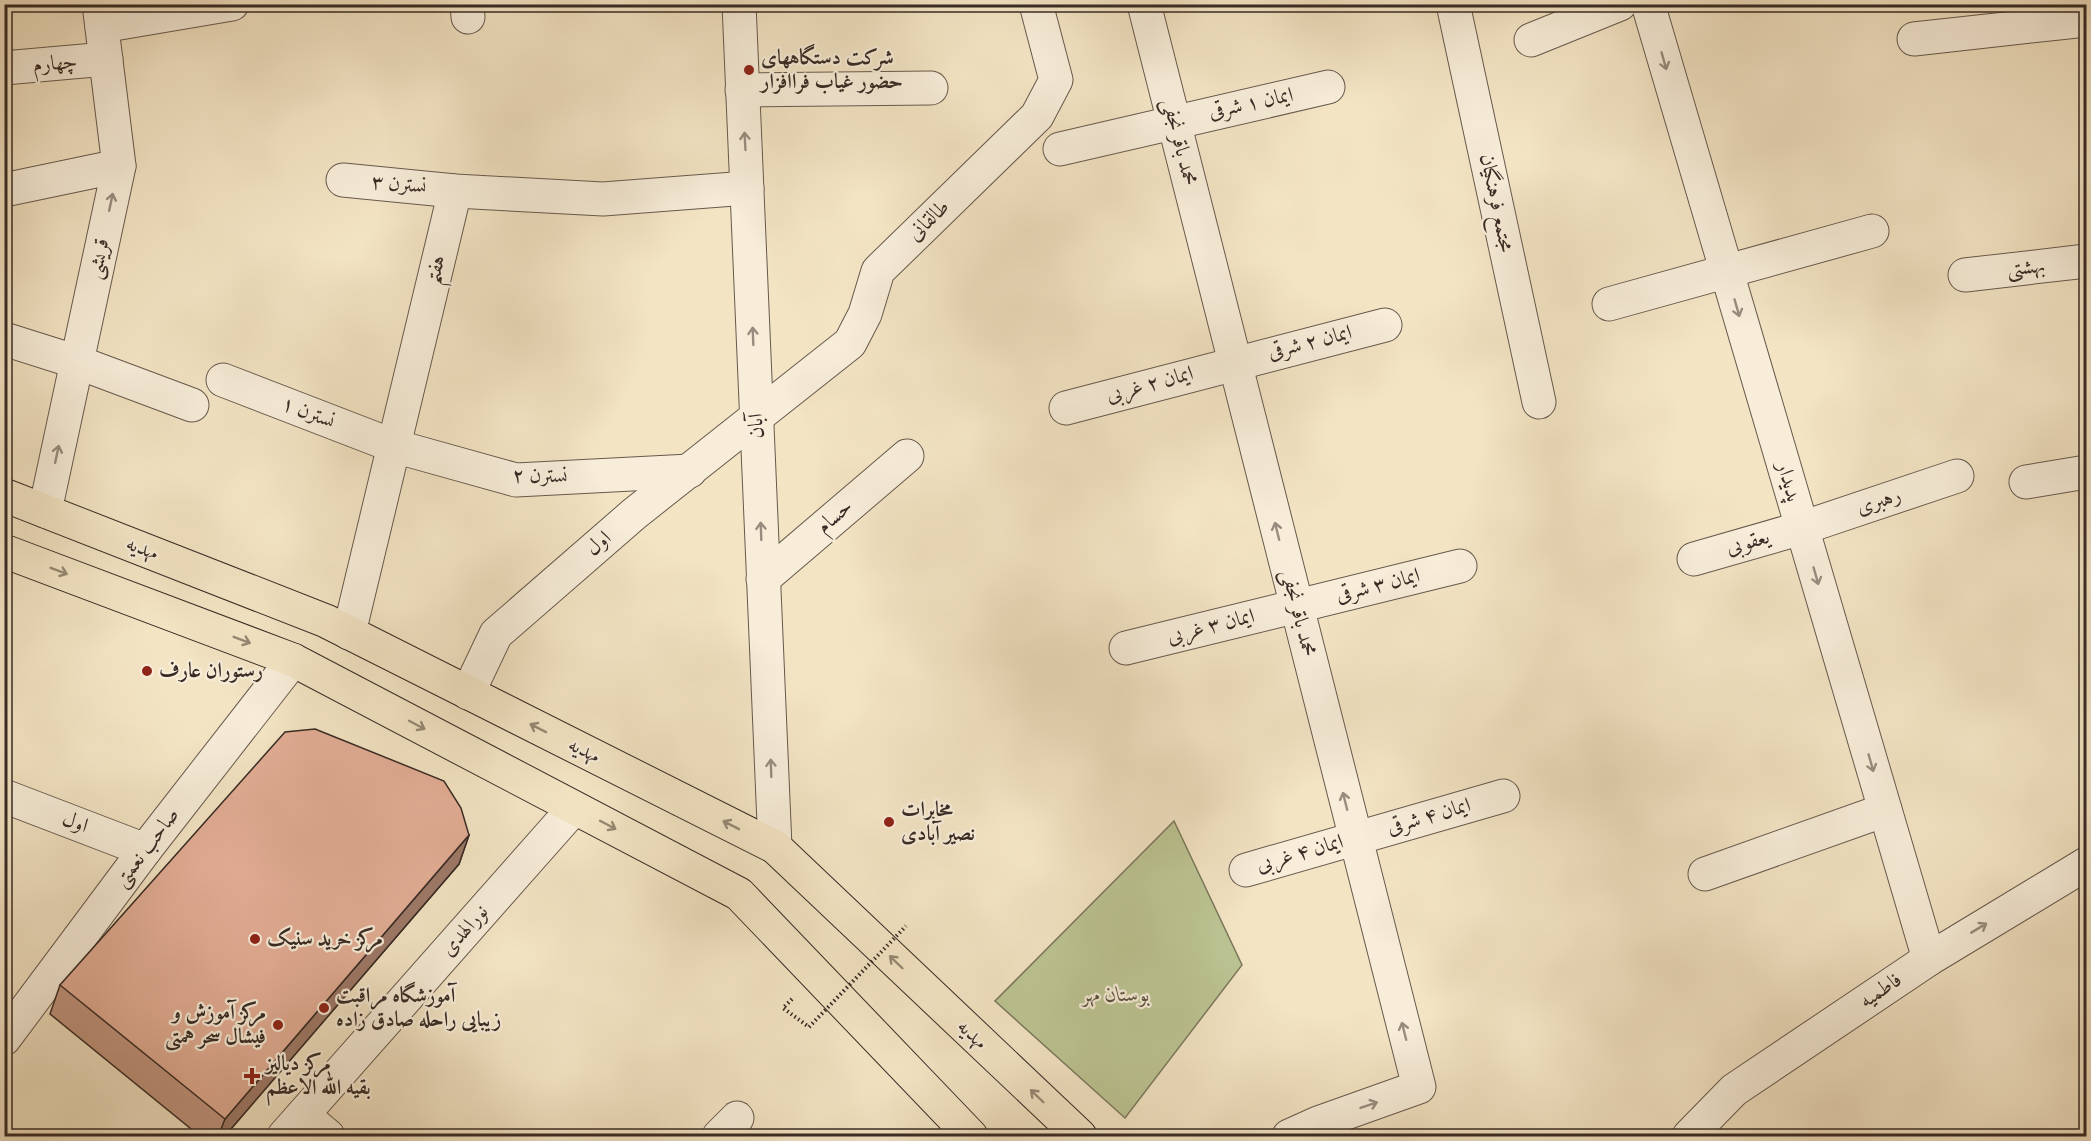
<svg xmlns="http://www.w3.org/2000/svg" width="2091" height="1141" font-family="'IM FELL English',Amiri,serif">
	<style>
		.green { fill: #bcc493; stroke: #7a785c; stroke-width: 1.5 }
		.lines { fill: none; stroke-linecap: round; stroke-linejoin: round }
		.minor-casing { stroke: #67594d; stroke-width: 35 }
		.major-casing { stroke: #382b25; stroke-width: 35 }
		.path { stroke: #382b25; stroke-width: 4; stroke-dasharray: 1.5 3; stroke-linecap: butt }
		.minor { stroke: #f7edd9; stroke-width: 33 }
		.major { stroke: #f3e4c4; stroke-width: 33 }
		.path-bridge { stroke: #382b25; stroke-width: 4; stroke-dasharray: 1.5 3; stroke-linecap: butt }
		.wall { fill: #c29580; stroke: #382b25; stroke-width: 1.5 }
		.shaded-wall { fill: #9e7968; stroke: #382b25; stroke-width: 1.5 }
		.building { fill: #e2ad95; stroke: #382b25; stroke-width: 1.5 }
		.oneway { stroke: #988c7f }
		.oneway2 { stroke: #968874 }
		.poi-dot { fill: #8f2418; stroke: #f7edd9; stroke-width: 2 }
		.labels { text-anchor: middle; dominant-baseline: central; stroke-width: 4.5; stroke-linejoin: round; paint-order: stroke }
		.poi-label { font-size: 21px; font-weight: bold; fill: #382b25; stroke: #f7edd9; text-anchor: start }
		.street-label { font-size: 21px; fill: #382b25; stroke: #f7edd9 }
		.park-label { font-size: 21px; font-style: italic; fill: #595140; stroke: #f7edd9 }
	</style>
	<rect width="100%" height="100%" fill="#f3e4c4"/>
	<filter id="stains"><feTurbulence type="fractalNoise" baseFrequency=".00333" numOctaves="4"/><feColorMatrix values="0 0 0 0 .2 0 0 0 0 .09 0 0 0 0 .02 0 0 0 .5 -.17"/></filter>
	<radialGradient id="worn" r=".72"><stop offset=".6" stop-color="#630" stop-opacity="0"/><stop offset="1" stop-color="#630" stop-opacity=".3"/></radialGradient>
	<polygon class="green" points="1174,821 1242,965 1125,1118 995,1001"/>
	<g class="lines">
		<g class="minor-casing">
			<g id="minor">
				<polyline points="467,4 468,17"/>
				<polyline points="739,4 775,847"/>
				<polyline points="1144,4 1419,1087 1318,1123 1289,1136"/>
				<polyline points="1453,4 1539,402"/>
				<polyline points="1648,4 1929,959"/>
				<polyline points="102,26 232,4"/>
				<polyline points="1914,39 2086,20"/>
				<polyline points="1531,40 1620,4"/>
				<polyline points="4,68 106,59"/>
				<polyline points="742,90 931,88"/>
				<polyline points="1060,149 1328,87"/>
				<polyline points="343,180 455,191 603,199 747,188"/>
				<polyline points="4,190 119,166"/>
				<polyline points="1965,275 2086,261"/>
				<polyline points="1609,304 1872,231"/>
				<polyline points="4,339 77,362 192,405"/>
				<polyline points="223,380 394,446 516,480 690,471"/>
				<polyline points="1066,408 1385,325"/>
				<polyline points="2026,482 2086,472"/>
				<polyline points="45,511 119,166 99,4"/>
				<polyline points="1694,559 1802,528 1957,476"/>
				<polyline points="763,579 907,456"/>
				<polyline points="349,633 455,191"/>
				<polyline points="1126,648 1460,566"/>
				<polyline points="468,693 496,634 634,514 850,343 865,314 878,271 1037,116 1056,80 1036,4"/>
				<polyline points="4,796 145,850"/>
				<polyline points="1246,870 1503,796"/>
				<polyline points="1705,874 1885,810"/>
				<polyline points="4,1039 145,850 293,660"/>
				<polyline points="303,1115 328,1136"/>
				<polyline points="284,1136 574,808"/>
				<polyline points="719,1136 737,1118"/>
				<polyline points="1689,1136 1734,1090 1929,959 2086,864"/>
			</g>
		</g>
		<g class="major-casing">
			<g id="major">
				<polyline points="4,495 326,621 775,847 1080,1136"/>
				<polyline points="4,551 293,660 739,894 971,1136"/>
			</g>
		</g>
		<polyline class="path" points="792,999 783,1008 809,1027"/>
		<use href="#minor" class="minor"/>
		<use href="#major" class="major"/>
		<polyline class="path-bridge" points="809,1027 906,926"/>
	</g>
	<polygon class="wall" points="469,835 459,864 224,1137 201,1137 50,1014 60,985"/>
	<polygon class="shaded-wall" points="469,835 459,864 224,1137 218,1137 225,1119"/>
	<polygon class="building" points="315,729 444,781 461,808 469,835 225,1119 60,985 285,732"/>
	<defs><path id="oneway-shaft" d="M-6 0H5M1.5-3L5.5 0L1.5 3" fill="none" stroke-width="1.6" stroke-linecap="round" stroke-linejoin="round" transform="scale(1.5)"/></defs>
	<g class="oneway">
		<use href="#oneway-shaft" transform="translate(1664 61) rotate(74)"/>
		<use href="#oneway-shaft" transform="translate(745 141) rotate(-93)"/>
		<use href="#oneway-shaft" transform="translate(111 202) rotate(-78)"/>
		<use href="#oneway-shaft" transform="translate(1737 308) rotate(74)"/>
		<use href="#oneway-shaft" transform="translate(753 336) rotate(-92)"/>
		<use href="#oneway-shaft" transform="translate(57 454) rotate(-78)"/>
		<use href="#oneway-shaft" transform="translate(761 531) rotate(-92)"/>
		<use href="#oneway-shaft" transform="translate(1277 531) rotate(-104)"/>
		<use href="#oneway-shaft" transform="translate(1816 576) rotate(74)"/>
		<use href="#oneway-shaft" transform="translate(1871 763) rotate(74)"/>
		<use href="#oneway-shaft" transform="translate(771 768) rotate(-92)"/>
		<use href="#oneway-shaft" transform="translate(1345 801) rotate(-104)"/>
		<use href="#oneway-shaft" transform="translate(1979 928) rotate(-31)"/>
		<use href="#oneway-shaft" transform="translate(1404 1031) rotate(-104)"/>
		<use href="#oneway-shaft" transform="translate(1369 1105) rotate(-19)"/>
	</g>
	<g class="oneway2">
		<use href="#oneway-shaft" transform="translate(59 571) rotate(21)"/>
		<use href="#oneway-shaft" transform="translate(242 640) rotate(21)"/>
		<use href="#oneway-shaft" transform="translate(417 725) rotate(28)"/>
		<use href="#oneway-shaft" transform="translate(538 728) rotate(-153)"/>
		<use href="#oneway-shaft" transform="translate(608 825) rotate(28)"/>
		<use href="#oneway-shaft" transform="translate(731 825) rotate(-153)"/>
		<use href="#oneway-shaft" transform="translate(896 962) rotate(-136)"/>
		<use href="#oneway-shaft" transform="translate(1037 1096) rotate(-136)"/>
	</g>
	<g class="poi-dot">
		<circle cx="749" cy="70" r="6"/>
		<circle cx="147" cy="671" r="6"/>
		<circle cx="889" cy="822" r="6"/>
		<circle cx="255" cy="939" r="6"/>
		<circle cx="324" cy="1008" r="6"/>
		<circle cx="278" cy="1025" r="6"/>
		<path d="M249 1067h6v6h6v6h-6v6h-6v-6h-6v-6h6z"/>
	</g>
	<g class="labels">
		<g class="poi-label">
			<text x="761" y="58">شرکت دستگاههای<tspan x="761" dy="24">حضور غیاب فراافزار</tspan></text>
			<text x="159" y="671">رستوران عارف</text>
			<text x="901" y="810">مخابرات<tspan x="901" dy="24">نصیر آبادی</tspan></text>
			<text x="267" y="939">مرکز خرید سنیک</text>
			<text x="336" y="996">آموزشگاه مراقبت<tspan x="336" dy="24">زیبایی راحله صادق زاده</tspan></text>
			<text x="266" y="1013" text-anchor="end">مرکز آموزش و<tspan x="266" dy="24">فیشال سحر همتی</tspan></text>
			<text x="266" y="1064">مرکز دیالیز<tspan x="266" dy="24">بقیه الله الاعظم</tspan></text>
		</g>
		<g class="street-label">
			<text transform="translate(55 64) rotate(-5)">چهارم</text>
			<text transform="translate(1251 104) rotate(-12)">ایمان ۱ شرقی</text>
			<text transform="translate(1179 142) rotate(76)">محمد باقر نجفی</text>
			<text transform="translate(399 185) rotate(5)">نسترن ۳</text>
			<text transform="translate(1496 203) rotate(78)">مجتمع فرهنگیان</text>
			<text transform="translate(929 221) rotate(-44)">طالقانی</text>
			<text transform="translate(99 259) rotate(-78)">قریشی</text>
			<text transform="translate(2026 268) rotate(-6)">بهشتی</text>
			<text transform="translate(436 270) rotate(-77)">هفتم</text>
			<text transform="translate(1310 343) rotate(-14)">ایمان ۲ شرقی</text>
			<text transform="translate(1150 385) rotate(-15)">ایمان ۲ غربی</text>
			<text transform="translate(308 413) rotate(21)">نسترن ۱</text>
			<text transform="translate(757 426) rotate(-92)">آبان</text>
			<text x="540" y="476">نسترن ۲</text>
			<text transform="translate(1788 482) rotate(74)">پدیدار</text>
			<text transform="translate(1879 502) rotate(-18)">رهبری</text>
			<text transform="translate(835 517) rotate(-41)">حسام</text>
			<text transform="translate(1748 543) rotate(-16)">یعقوبی</text>
			<text transform="translate(599 544) rotate(-41)">اول</text>
			<text transform="translate(142 549) rotate(21)">مهدیه</text>
			<text transform="translate(1378 586) rotate(-14)">ایمان ۳ شرقی</text>
			<text transform="translate(1298 613) rotate(76)">محمد باقر نجفی</text>
			<text transform="translate(1211 627) rotate(-14)">ایمان ۳ غربی</text>
			<text transform="translate(584 751) rotate(27)">مهدیه</text>
			<text transform="translate(1429 817) rotate(-16)">ایمان ۴ شرقی</text>
			<text transform="translate(75 823) rotate(21)">اول</text>
			<text transform="translate(147 848) rotate(-53)">صاحب نعمتی</text>
			<text transform="translate(1300 854) rotate(-16)">ایمان ۴ غربی</text>
			<text transform="translate(465 931) rotate(-49)">نورالهدی</text>
			<text transform="translate(1881 991) rotate(-34)">فاطمیه</text>
			<text transform="translate(972 1035) rotate(44)">مهدیه</text>
		</g>
		<g class="park-label">
			<text x="1116" y="995">بوستان مهر</text>
		</g>
	</g>
	<rect width="2091" height="1141" fill="none" stroke="#f3e4c4" stroke-width="24"/>
	<rect x="6" y="6" width="2079" height="1129" fill="none" stroke="#382b25" stroke-width="3"/>
	<rect x="12" y="12" width="2067" height="1117" fill="none" stroke="#382b25" stroke-width="1.5"/>
	<rect width="100%" height="100%" filter="url(#stains)"/>
	<rect width="100%" height="100%" fill="url(#worn)"/>
</svg>
